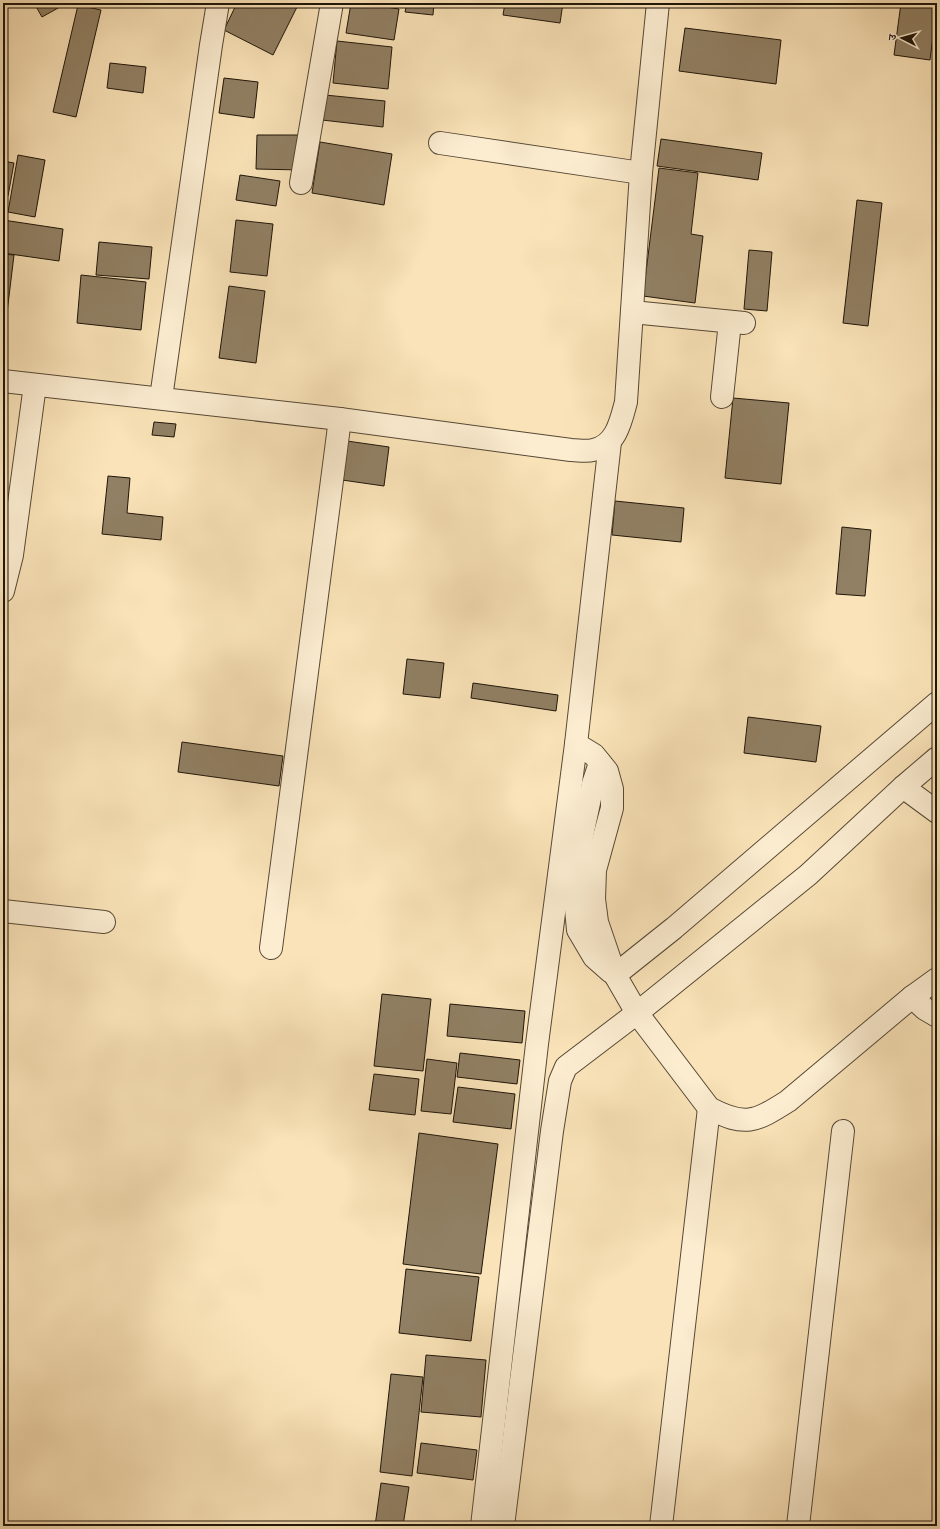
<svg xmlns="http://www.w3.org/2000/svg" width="940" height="1529" font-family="Alegreya,'Noto Serif Devanagari',serif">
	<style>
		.building { fill: #918064; stroke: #1f1509 }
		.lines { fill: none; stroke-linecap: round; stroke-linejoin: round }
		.minor-casing { stroke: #564835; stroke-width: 24 }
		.minor { stroke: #fcedd1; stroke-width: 22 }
	</style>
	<rect width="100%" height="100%" fill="#fae3b8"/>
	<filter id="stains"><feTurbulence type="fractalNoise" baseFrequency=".005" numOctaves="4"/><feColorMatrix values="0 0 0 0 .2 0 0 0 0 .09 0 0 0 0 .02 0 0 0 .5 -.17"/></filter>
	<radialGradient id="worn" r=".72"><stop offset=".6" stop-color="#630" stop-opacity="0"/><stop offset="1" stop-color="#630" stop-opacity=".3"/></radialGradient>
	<g class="building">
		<polygon points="34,3 67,3 42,17"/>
		<polygon points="237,3 299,3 273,55 224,30"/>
		<polygon points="351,3 360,3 399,9 394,40 346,33"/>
		<polygon points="407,3 434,3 433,15 405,12"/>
		<polygon points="505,3 563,3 560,23 503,15"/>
		<polygon points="901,3 937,3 930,60 894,55"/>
		<polygon points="78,5 101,10 76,117 53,112"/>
		<polygon points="685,28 781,40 776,84 679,71"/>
		<polygon points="337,41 392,47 388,89 333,83"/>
		<polygon points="110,63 146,67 143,93 107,88"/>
		<polygon points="224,78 258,82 254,118 219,113"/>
		<polygon points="325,95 385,101 383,127 322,120"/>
		<polygon points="257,135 301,135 301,170 256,169"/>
		<polygon points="661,139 762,153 758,180 657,166"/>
		<polygon points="320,142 392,154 384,205 312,193"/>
		<polygon points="18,155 45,160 35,217 8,212"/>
		<polygon points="3,161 14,163 8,196 3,195"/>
		<polygon points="659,168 698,173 691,234 703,236 695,303 643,296"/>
		<polygon points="240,175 280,181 276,206 236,200"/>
		<polygon points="857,200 882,203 868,326 843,323"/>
		<polygon points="3,220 63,229 59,261 3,253"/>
		<polygon points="236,220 273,224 267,276 230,272"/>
		<polygon points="99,242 152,247 149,279 96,275"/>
		<polygon points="749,250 772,252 767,311 744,309"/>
		<polygon points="3,254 14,255 6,321 3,321"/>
		<polygon points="81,275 146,282 141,330 77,323"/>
		<polygon points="229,286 265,291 256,363 219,358"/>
		<polygon points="733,398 789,403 781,484 725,478"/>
		<polygon points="154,422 176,424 174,437 152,435"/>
		<polygon points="347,441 389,447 384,486 342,480"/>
		<polygon points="108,476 130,478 127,513 163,517 161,540 102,534"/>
		<polygon points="615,501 684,508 681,542 612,535"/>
		<polygon points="842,527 871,530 865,596 836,594"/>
		<polygon points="407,659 444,663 440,698 403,694"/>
		<polygon points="473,683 558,695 556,711 471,698"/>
		<polygon points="748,717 821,726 816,762 744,753"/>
		<polygon points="182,742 283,756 279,786 178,772"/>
		<polygon points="382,994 431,999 423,1071 374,1066"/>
		<polygon points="450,1004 525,1011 522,1043 447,1036"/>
		<polygon points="460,1053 520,1060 517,1084 457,1077"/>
		<polygon points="427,1059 457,1063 451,1114 421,1111"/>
		<polygon points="374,1074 419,1079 415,1115 369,1110"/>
		<polygon points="458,1087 515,1094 511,1129 453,1122"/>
		<polygon points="419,1133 498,1144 481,1274 403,1264"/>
		<polygon points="406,1269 479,1277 471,1341 399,1333"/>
		<polygon points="426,1355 486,1360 481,1417 421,1412"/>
		<polygon points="391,1374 423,1377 412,1476 380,1472"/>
		<polygon points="421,1443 477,1450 473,1480 417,1473"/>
		<polygon points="381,1483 409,1487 403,1526 375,1526"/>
	</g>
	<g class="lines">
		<g class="minor-casing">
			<g id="minor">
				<polyline points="440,143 641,173"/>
				<polyline points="301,183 332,3"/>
				<polyline points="632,312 744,323"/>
				<path d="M3,381L340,419L571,450C578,450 586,452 593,450C616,446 621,421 626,402L641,173L658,3"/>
				<polyline points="722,397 730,322"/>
				<polyline points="161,398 211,45 218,3"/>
				<polyline points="3,591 12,555 35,385"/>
				<path d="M576,744L594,755L607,771L612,789V808L595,870L594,899L597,922L615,975L637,1013L709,1108C745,1127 755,1122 788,1101L912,997L937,979"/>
				<polyline points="600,763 593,784 579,850 575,898 578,930 594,957 611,972"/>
				<polyline points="903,787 937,812"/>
				<polyline points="3,911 104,922"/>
				<polyline points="271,948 340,419"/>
				<polyline points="615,975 674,928 937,703"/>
				<polyline points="912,997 925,1009 937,1016"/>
				<polyline points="482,1526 537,1044 576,744 610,442"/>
				<polyline points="503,1526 552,1131 560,1081 566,1067 637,1013 808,875 903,787 937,758"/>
				<polyline points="661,1526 709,1108"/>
				<polyline points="798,1526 843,1131"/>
			</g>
		</g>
		<use href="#minor" class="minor"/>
	</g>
	<rect width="940" height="1529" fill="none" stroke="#fae3b8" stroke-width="16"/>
	<rect x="4" y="4" width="932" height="1521" fill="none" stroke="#1f1509" stroke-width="2"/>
	<rect x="8" y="8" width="924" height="1513" fill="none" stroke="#1f1509"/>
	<g transform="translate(902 38) rotate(276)" stroke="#fcedd1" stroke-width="3" paint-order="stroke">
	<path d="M0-3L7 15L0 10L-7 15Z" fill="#1f1509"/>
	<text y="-6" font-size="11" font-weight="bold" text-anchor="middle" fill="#1f1509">उ</text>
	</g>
	<rect width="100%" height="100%" filter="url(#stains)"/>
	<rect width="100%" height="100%" fill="url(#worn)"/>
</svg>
